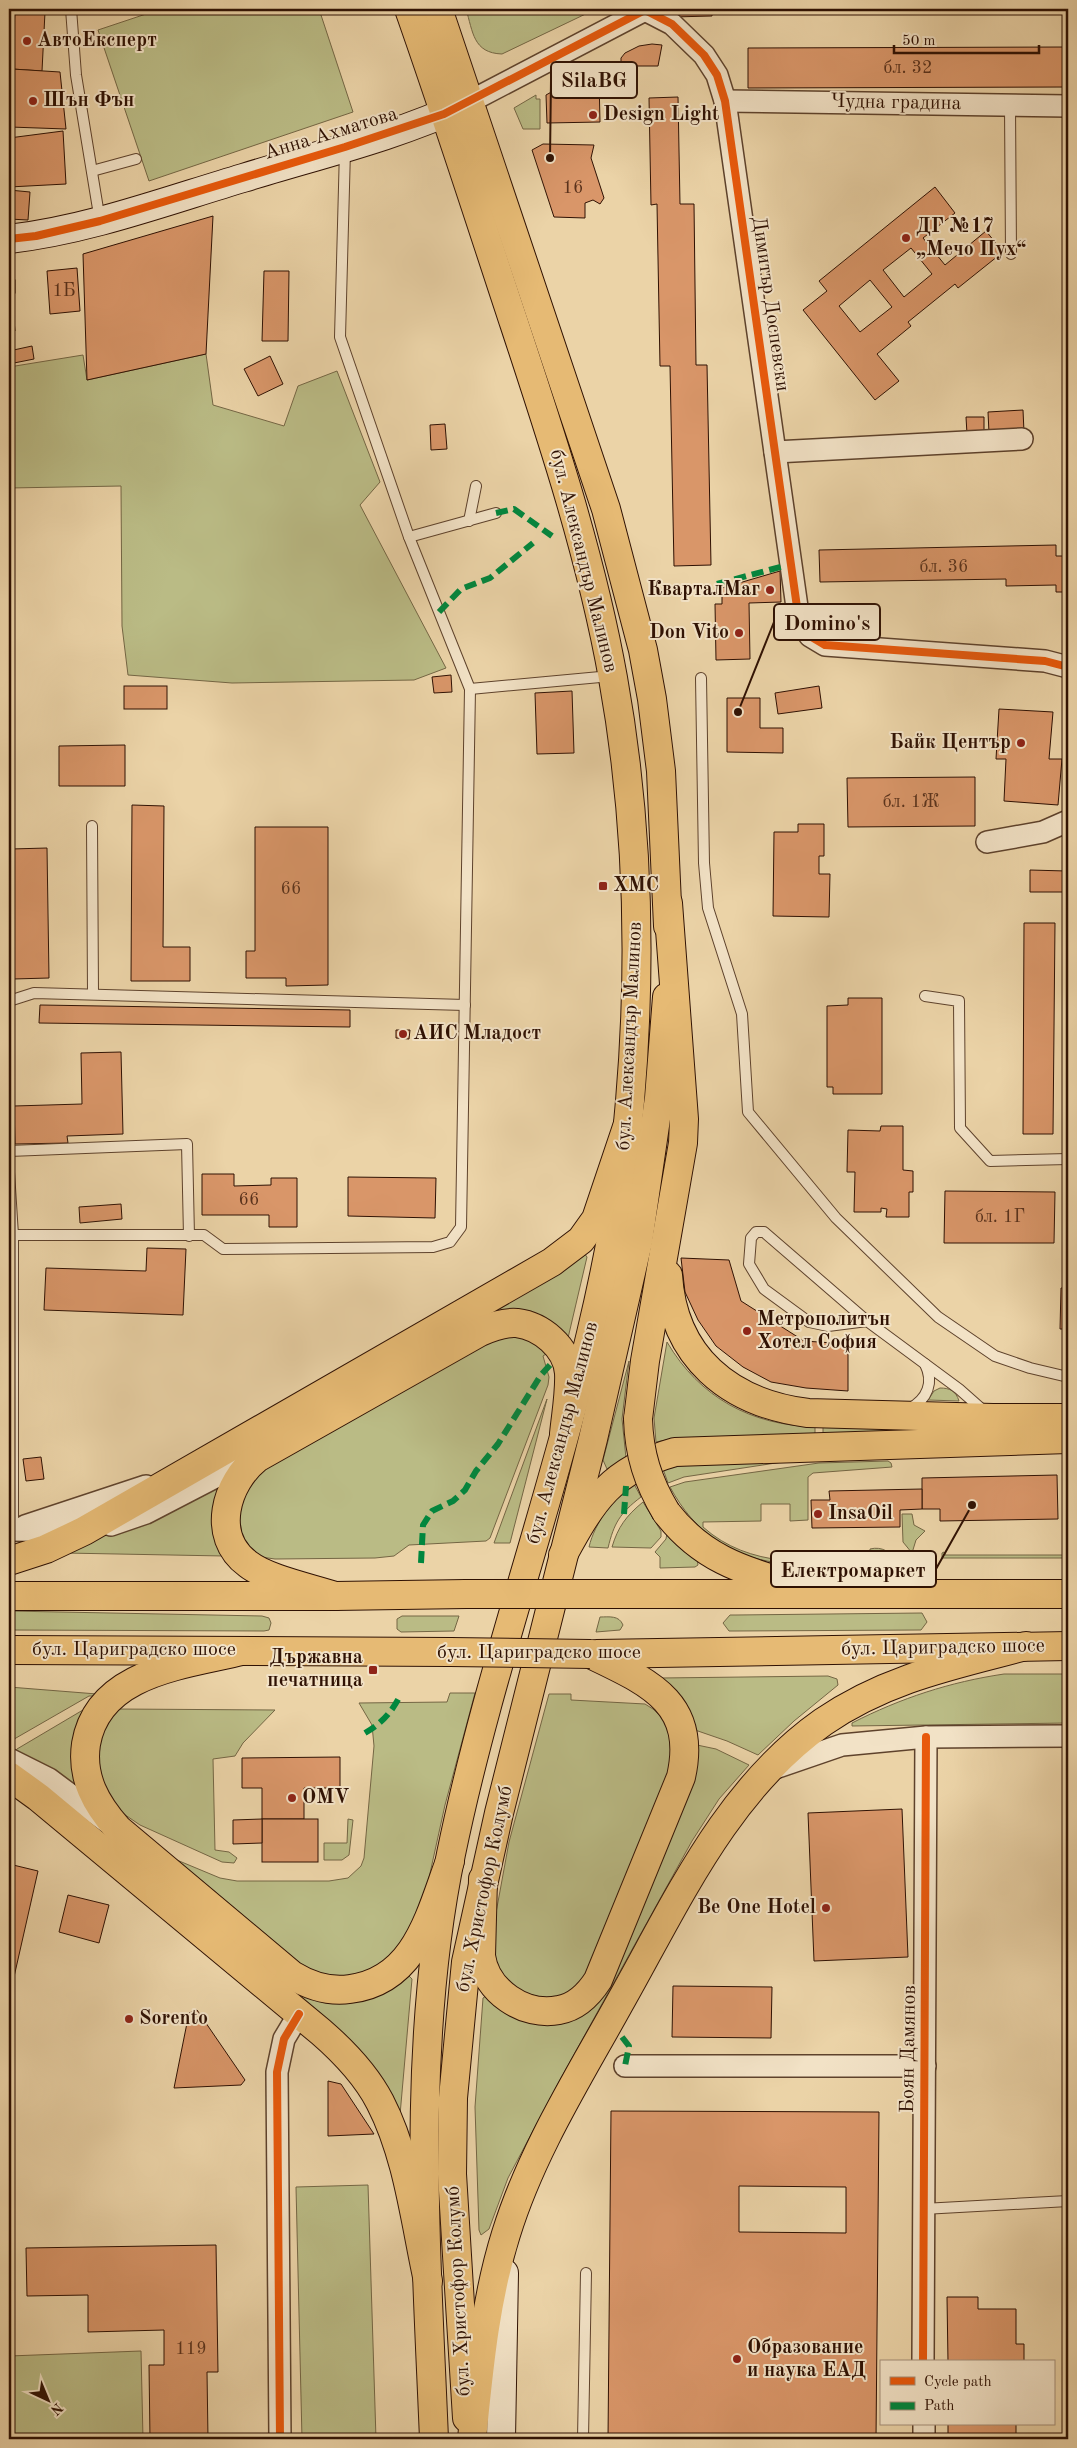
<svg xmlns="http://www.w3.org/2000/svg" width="1077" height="2448" font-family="'Old Standard TT',serif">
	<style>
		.green { fill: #babb85; stroke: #746644 }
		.building { fill: #d99669; stroke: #2f1103; fill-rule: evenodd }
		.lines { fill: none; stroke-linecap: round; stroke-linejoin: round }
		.lane-casing { stroke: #5e422c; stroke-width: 12 }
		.street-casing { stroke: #5e422c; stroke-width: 24 }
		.secondary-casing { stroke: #2f1103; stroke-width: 30 }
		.primary-casing { stroke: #2f1103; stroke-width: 30 }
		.highway-casing { stroke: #2f1103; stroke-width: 30 }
		.lane { stroke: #f2e2c6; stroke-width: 10 }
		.street { stroke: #f2e2c6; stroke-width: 21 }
		.secondary { stroke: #f2e2c6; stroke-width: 28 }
		.primary { stroke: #e6ba74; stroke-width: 28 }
		.highway { stroke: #e6ba74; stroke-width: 28 }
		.highway-bridge-casing { stroke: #2f1103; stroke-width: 30; stroke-linecap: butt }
		.highway-bridge { stroke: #e6ba74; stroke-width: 28 }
		.quiet { stroke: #00873e; stroke-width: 6; stroke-dasharray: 12 6; stroke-linecap: butt }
		.cycleway-casing { stroke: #f2e2c6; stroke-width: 11 }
		.cycleway { stroke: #e8590c; stroke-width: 8 }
		.poi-dot { fill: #8f2418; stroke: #f2e2c6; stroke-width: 2 }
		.labels { text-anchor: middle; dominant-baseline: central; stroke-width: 4; stroke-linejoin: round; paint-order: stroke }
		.number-label { font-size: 18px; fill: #5a321c }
		.poi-label { font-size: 20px; font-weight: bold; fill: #2f1103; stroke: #f2e2c6; text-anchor: start }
		.street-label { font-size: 20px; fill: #2f1103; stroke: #f2e2c6 }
		.leader { fill: none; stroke: #2f1103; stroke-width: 2 }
		.callout-dot { fill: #2f1103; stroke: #f2e2c6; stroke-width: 2 }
		.callout { fill: #f2e2c6; stroke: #2f1103; stroke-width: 2 }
		.callout-label { font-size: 21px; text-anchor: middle; font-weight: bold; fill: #2f1103 }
	</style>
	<rect width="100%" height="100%" fill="#ebd3a7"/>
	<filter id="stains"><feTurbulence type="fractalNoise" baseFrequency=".004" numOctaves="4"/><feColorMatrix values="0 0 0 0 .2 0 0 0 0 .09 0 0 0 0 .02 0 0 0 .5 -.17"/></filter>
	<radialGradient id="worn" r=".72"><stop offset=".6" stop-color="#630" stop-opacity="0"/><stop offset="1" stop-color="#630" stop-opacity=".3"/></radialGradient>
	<g class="green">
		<polygon points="161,9 319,9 353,112 149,181 98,30"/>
		<path d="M466,9H596L502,54C473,53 473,32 466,9Z"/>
		<polygon points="536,95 536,99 540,99 540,129 523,129 514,108"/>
		<polygon points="206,354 213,405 284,426 298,386 337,371 380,482 360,505 446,668 414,680 232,683 128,675 122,626 121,486 9,488 9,367 83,355 87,380"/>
		<polygon points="584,1253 587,1257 568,1338 541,1319 162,1495"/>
		<polygon points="519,1334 549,1352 543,1356 549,1377 548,1385 490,1538 486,1541 409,1545 394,1556 375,1558 275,1559 254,1556 237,1529 237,1507 257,1472 496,1336"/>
		<path d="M667,1342C700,1398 751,1425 815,1427V1435L676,1438L656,1442L654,1418Z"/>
		<polygon points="629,1361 622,1419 626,1458 607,1469 603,1460"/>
		<path d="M940,1388C950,1388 956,1391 959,1401L928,1400L934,1391Z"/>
		<polygon points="547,1399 510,1543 494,1543"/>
		<polygon points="823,1425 975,1428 823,1435"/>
		<polygon points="802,1459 684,1477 668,1483 663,1469 676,1466"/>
		<path d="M888,1461L891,1463L892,1467L813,1473L808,1477V1520L790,1521V1504H761V1521L703,1522V1527C750,1569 811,1562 870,1562V1549C882,1546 891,1552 897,1562L896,1564C804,1565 721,1581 670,1487L685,1482L819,1463Z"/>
		<polygon points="221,1483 224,1556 64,1553 65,1548"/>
		<path d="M634,1484L641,1497C620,1513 614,1523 608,1548L589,1547C595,1522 613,1499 634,1484Z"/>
		<path d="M643,1502L661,1531V1537L651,1548L612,1547C618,1527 626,1516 643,1502Z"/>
		<polygon points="902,1514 912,1514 914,1525 925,1531 916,1540 912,1553 903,1542"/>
		<polygon points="667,1533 697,1559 698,1565 695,1567 660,1568 660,1557 655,1552 666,1539"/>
		<polygon points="944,1552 945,1555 1068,1555 1068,1558 942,1558 942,1553"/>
		<polygon points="9,1611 262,1616 269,1618 271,1623 269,1630 264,1631 9,1630"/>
		<polygon points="922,1613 927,1622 921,1630 736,1631 729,1631 723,1623 730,1615 736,1615"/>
		<polygon points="402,1616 459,1616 454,1631 401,1632 397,1629 397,1619"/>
		<path d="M600,1617C609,1617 619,1615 623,1625L620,1630L596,1632Z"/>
		<path d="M1004,1674H1068V1723L852,1726V1723C901,1698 950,1682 1004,1674Z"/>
		<polygon points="828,1676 837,1679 838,1685 794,1721 758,1755 727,1741 695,1730 661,1678"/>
		<polygon points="9,1687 97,1694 97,1696 89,1696 9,1742"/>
		<polygon points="450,1693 475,1693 445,1805 425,1896 400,1951 358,1977 322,1976 301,1966 172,1858 220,1878 237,1881 329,1881 348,1878 361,1866 364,1858 374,1746 372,1725 359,1703 447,1702"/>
		<polygon points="549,1694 571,1694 571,1700 645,1704 653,1709 665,1721 671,1733 672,1774 589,1973 565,1996 550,1999 523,1993 504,1980 489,1951 509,1842"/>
		<polygon points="88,1707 81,1791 15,1751 17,1749"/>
		<polygon points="116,1709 275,1710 243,1743 235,1756 213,1759 215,1850 229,1852 237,1858 234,1863 222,1862 140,1825 115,1808 99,1782 98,1735"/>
		<polygon points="697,1745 716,1749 749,1765 719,1799 692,1841 561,2078 508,2178 489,2229 481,2235 479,2230 475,2107 483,1998 486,1996 571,2018"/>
		<polygon points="348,1819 353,1820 349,1855 342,1860 324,1860 324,1843 347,1843"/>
		<polygon points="409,1976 412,1979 400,2115 290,1993 294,1987 398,1983"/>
		<polygon points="368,2185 376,2439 302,2439 296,2187"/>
		<polygon points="141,2351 143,2439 9,2439 9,2356"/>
	</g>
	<g class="building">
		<polygon points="672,9 712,9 712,16 672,17"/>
		<polygon points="15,10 45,12 42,71 12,69"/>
		<polygon points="652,44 662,45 658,66 621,66 621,58 625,53 639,46"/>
		<polygon points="1068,47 1068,87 748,88 748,48"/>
		<polygon points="12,69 60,72 66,129 10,127"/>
		<polygon points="599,79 600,122 547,123 546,95 573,80"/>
		<polygon points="678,97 680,204 694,204 696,365 707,365 711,565 674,566 670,366 660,366 657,204 651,205 649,98"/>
		<polygon points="63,131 66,184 9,187 9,138"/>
		<polygon points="543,144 594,145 591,158 604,198 600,204 593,200 585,203 585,218 554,217 532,150"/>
		<path d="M935,187L955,213L923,238L945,265L986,231L1003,252L958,288L955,284L908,322L911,326L877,354L899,381L875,400L803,310L827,291L819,281ZM911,248L932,274L904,297L883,270ZM870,280L892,307L860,332L839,306Z"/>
		<polygon points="9,190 30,192 28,220 9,219"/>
		<polygon points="213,216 206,354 87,380 83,254"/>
		<polygon points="77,268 80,311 50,314 47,271"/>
		<polygon points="264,271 289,271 288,341 262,341"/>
		<rect x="9" y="280" width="6" height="13"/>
		<rect x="9" y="306" width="5" height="13"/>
		<polygon points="9,320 14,320 15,331 9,332"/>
		<polygon points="32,346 34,359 9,364 9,351"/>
		<polygon points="270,356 283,384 258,396 244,369"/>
		<polygon points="1023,410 1024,432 989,433 988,412"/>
		<polygon points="966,417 984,417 984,433 967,434"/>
		<polygon points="445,424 447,449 431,450 430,425"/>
		<polygon points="1056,545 1056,556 1068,556 1068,592 1056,592 1056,585 1006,586 1006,579 820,582 819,550"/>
		<polygon points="780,571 781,602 749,603 750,659 716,660 715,604 722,604 722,588"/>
		<polygon points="451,675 452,692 434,693 432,677"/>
		<rect x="124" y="686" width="43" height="23"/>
		<polygon points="819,686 822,708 778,714 775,693"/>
		<polygon points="572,691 574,753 537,754 535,693"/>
		<polygon points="727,698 760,698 760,728 783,728 783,753 727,752"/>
		<polygon points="999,709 1053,712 1049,759 1062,759 1058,805 1004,801 1006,759 996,759"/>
		<polygon points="125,745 125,786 59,786 59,746"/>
		<polygon points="975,777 975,826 848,827 847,778"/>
		<polygon points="132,805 164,806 163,947 190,947 190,981 131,981"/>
		<polygon points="798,824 824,824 824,856 819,856 819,874 830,874 829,917 773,916 774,832 798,832"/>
		<polygon points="255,827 328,827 328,985 286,986 286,978 246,978 246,951 255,951"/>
		<polygon points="47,848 49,978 13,979 11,849"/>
		<polygon points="1030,870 1066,871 1066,892 1030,892"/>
		<polygon points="1024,923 1055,923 1053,1134 1023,1134"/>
		<polygon points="848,998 882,998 882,1094 833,1094 833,1087 827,1087 827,1006 848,1005"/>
		<polygon points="40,1005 350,1010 350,1027 39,1023"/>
		<polygon points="396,1030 410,1030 409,1039 396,1038"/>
		<polygon points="121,1052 123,1134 67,1136 68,1143 15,1144 14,1106 82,1104 81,1053"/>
		<polygon points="881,1126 903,1126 903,1170 913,1171 913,1192 909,1192 909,1217 886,1217 887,1209 881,1208 881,1212 854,1212 855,1172 847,1172 848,1130 880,1131"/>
		<polygon points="202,1174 234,1174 234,1186 271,1185 271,1178 297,1178 297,1227 269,1227 269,1215 202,1215"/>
		<polygon points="348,1177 436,1178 435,1218 348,1216"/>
		<polygon points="945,1191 1055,1192 1054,1243 944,1243"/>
		<polygon points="121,1204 122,1219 80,1223 79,1207"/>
		<polygon points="147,1248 186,1249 183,1315 44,1310 46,1268 146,1271"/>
		<polygon points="681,1258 729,1260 741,1301 804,1341 848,1344 848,1391 806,1388 771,1382 743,1367 716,1346 698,1320 685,1292"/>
		<polygon points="1061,1288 1068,1288 1068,1329 1060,1329"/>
		<polygon points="41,1457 44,1479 26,1481 23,1459"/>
		<polygon points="1057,1475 1058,1519 940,1521 940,1509 922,1509 922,1478"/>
		<polygon points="922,1489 922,1509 900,1510 900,1527 812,1528 811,1500 830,1500 829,1491"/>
		<polygon points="340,1757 340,1788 304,1788 304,1819 262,1819 262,1788 242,1788 242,1758"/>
		<polygon points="902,1809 908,1957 814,1961 808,1813"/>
		<rect x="262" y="1819" width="56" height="43"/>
		<polygon points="262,1819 262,1843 233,1844 233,1820"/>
		<polygon points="9,1864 38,1871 9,1999"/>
		<polygon points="68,1895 109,1905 99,1943 59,1932"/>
		<polygon points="673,1986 772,1987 771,2038 672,2037"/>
		<polygon points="197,2010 245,2080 241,2085 174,2088 189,2013"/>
		<polygon points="328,2081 341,2084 374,2134 328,2136"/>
		<path d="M611,2111L879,2112L876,2439H608ZM739,2186L846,2187V2233L739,2232Z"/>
		<polygon points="216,2245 218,2372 207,2372 208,2439 150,2439 149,2365 164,2365 164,2330 88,2332 88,2295 27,2296 26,2248"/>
		<polygon points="947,2297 978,2297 978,2309 1016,2309 1016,2344 1024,2344 1024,2362 948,2362"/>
		<rect x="948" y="2424" width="68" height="15"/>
	</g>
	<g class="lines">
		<g class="lane-casing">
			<g id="lane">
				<polyline points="71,9 76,75 100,221"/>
				<polyline points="1010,105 1011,254"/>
				<polyline points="92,171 136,159"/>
				<polyline points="469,521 476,486"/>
				<polyline points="409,537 496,513"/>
				<polyline points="701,678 704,863 708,908 742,1014 748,1112 836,1218 938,1317 995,1356 1030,1368 1068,1377"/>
				<polyline points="470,689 611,676"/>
				<polyline points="92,826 93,994"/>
				<polyline points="925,996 959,1001 960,1128 990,1161 1068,1159"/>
				<polyline points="9,1001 34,993 465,1005"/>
				<polyline points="9,1151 187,1144 189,1236"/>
				<polyline points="9,1172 13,1235 13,1530"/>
				<polyline points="13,1235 204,1235 223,1249 433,1247 450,1242 461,1227 470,689 409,537 340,337 345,150"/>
				<polyline points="867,1321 828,1326 809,1322 764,1289 749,1264 751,1238 756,1232 764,1232 867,1321 959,1389 985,1412"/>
				<path d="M909,1409C928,1399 934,1382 925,1364"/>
				<polyline points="923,2209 1068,2201"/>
				<polyline points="583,2439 586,2273"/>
			</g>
		</g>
		<g class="street-casing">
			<g id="street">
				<polyline points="643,9 672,24 704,55 717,75 725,101 799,621 810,636 825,645 1045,661 1068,667"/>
				<polyline points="725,101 1068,106"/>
				<polyline points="469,102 645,10"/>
				<polyline points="775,452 1022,439"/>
				<polyline points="987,842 1043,832 1068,821"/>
				<polyline points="111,1525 146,1513 252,1458"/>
				<polyline points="25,1526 146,1486"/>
				<polyline points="9,1530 78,1531"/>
				<polyline points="9,1759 49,1779 107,1822"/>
				<polyline points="772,1769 842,1745 926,1737 1068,1736"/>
				<polyline points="625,2066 925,2066"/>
				<polyline points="923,2362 926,1737"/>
				<polyline points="924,2424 924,2439"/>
				<polyline points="280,2439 277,2072 284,2039 299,2014"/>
			</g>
		</g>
		<g class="secondary-casing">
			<g id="secondary">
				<path d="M9,239C88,230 166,201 243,178C317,155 395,137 465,104"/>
				<polyline points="501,2439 504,2273"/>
			</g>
		</g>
		<g class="primary-casing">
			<g id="primary">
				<path d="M409,9C445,111 478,214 512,317C551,435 591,555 613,678C638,817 642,960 630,1101C609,1359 503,1602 451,1854C411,2047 426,2243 434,2439"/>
				<polyline points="438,9 606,509 643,650 652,699 661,771 668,926"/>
				<polyline points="467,2418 452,2174 453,2098 466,1962 499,1813 593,1439 638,1242 659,1098 667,997"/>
			</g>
		</g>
		<g class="highway-casing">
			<g id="highway">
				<path d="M668,1275C673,1357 729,1403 808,1413L993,1418H1068"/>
				<polyline points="638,1419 645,1361 683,1143 684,1119 668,903"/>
				<path d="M666,1512C702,1559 742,1570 796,1586"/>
				<path d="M563,1555C593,1500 611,1470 675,1452L1068,1439"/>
				<polyline points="9,1561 46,1549 84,1531 552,1262 581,1240 596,1219 628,1124"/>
				<polyline points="605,1594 1068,1594"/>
				<polyline points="9,1596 335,1596 466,1594"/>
				<path d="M335,1596C311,1588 267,1579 248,1564C210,1536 226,1483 257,1458L480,1332C491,1327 503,1322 517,1323C541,1326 567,1347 569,1373C570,1392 566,1414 564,1434"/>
				<polyline points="9,1650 450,1652"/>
				<path d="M242,1651C184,1665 98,1672 86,1744C81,1778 96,1804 118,1829L292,1975C310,1986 329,1992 350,1989C416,1981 430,1914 450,1861"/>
				<polyline points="597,1654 1068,1646"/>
				<path d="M9,1776L38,1797L321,2032C344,2052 366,2075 380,2102C408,2156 415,2222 428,2281"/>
				<path d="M483,1879L481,1956C486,1991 524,2017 559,2010C576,2007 589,1994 598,1980L681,1777C698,1702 648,1682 590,1654"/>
				<path d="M472,2439C479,2370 485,2301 506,2234C531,2153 577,2080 618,2006C676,1904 725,1791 823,1722C887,1678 954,1665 1026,1646"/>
			</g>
		</g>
		<use href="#lane" class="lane"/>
		<use href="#street" class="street"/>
		<use href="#secondary" class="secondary"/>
		<use href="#primary" class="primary"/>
		<use href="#highway" class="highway"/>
		<g class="highway-bridge-casing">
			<g id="highway-bridge">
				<path d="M638,1419C639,1454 648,1482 666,1512"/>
				<polyline points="466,1594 605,1594"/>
				<polyline points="450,1652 590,1654"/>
			</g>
		</g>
		<use href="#highway-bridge" class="highway-bridge"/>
		<g class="quiet">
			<polyline points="496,513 514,509 552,536"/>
			<polyline points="717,584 784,566"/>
			<polyline points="439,612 461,589 490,578 533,543"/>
			<polyline points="624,1514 626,1486"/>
			<polyline points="421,1563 423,1525 432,1511 453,1501 465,1490 476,1471 498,1444 541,1375 550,1365"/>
			<path d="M365,1733C382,1723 391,1713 400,1696"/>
			<polyline points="622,2037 629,2046 625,2066"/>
		</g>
		<g class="cycleway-casing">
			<g id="cycleway">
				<polyline points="643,9 672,24 704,55 717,75 725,101 799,621 810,636 825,645 1045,661 1068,667"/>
				<polyline points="9,239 36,236 100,221 345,147 444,114 645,10"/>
				<polyline points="923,2362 926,1737"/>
				<polyline points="280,2439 277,2072 284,2039 299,2014"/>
			</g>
		</g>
		<use href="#cycleway" class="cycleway"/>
	</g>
	<g class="poi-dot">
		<circle cx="27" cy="41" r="5"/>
		<circle cx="33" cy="101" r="5"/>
		<circle cx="593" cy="115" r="5"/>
		<circle cx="906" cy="238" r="5"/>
		<circle cx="770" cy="590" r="5"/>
		<circle cx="739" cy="633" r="5"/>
		<circle cx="1021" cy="743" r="5"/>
		<rect x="598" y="881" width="10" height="10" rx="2.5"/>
		<circle cx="403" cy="1034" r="5"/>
		<circle cx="747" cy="1331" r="5"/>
		<circle cx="818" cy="1514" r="5"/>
		<rect x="368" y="1665" width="10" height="10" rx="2.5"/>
		<circle cx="292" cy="1798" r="5"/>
		<circle cx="826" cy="1908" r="5"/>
		<circle cx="129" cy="2019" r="5"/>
		<circle cx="737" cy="2359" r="5"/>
	</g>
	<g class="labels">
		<g class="number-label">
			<text x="908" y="68">бл. 32</text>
			<text x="573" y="188">16</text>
			<text x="64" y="291">1Б</text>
			<text x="944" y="567">бл. 36</text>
			<text x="911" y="802">бл. 1Ж</text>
			<text x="291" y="889">66</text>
			<text x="249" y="1200">66</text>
			<text x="1000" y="1217">бл. 1Г</text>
			<text x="191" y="2349">119</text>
		</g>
		<g class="poi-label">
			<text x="37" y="41">АвтоЕксперт</text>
			<text x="43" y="101">Шън Фън</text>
			<text x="603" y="115">Design Light</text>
			<text x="916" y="227">ДГ №17<tspan x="916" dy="23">„Мечо Пух“</tspan></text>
			<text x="760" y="590" text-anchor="end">КварталМаг</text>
			<text x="729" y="633" text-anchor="end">Don Vito</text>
			<text x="1011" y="743" text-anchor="end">Байк Център</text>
			<text x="613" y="886">ХМС</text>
			<text x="413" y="1034">АИС Младост</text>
			<text x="757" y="1320">Метрополитън<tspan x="757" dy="23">Хотел София</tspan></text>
			<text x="828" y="1514">InsaOil</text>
			<text x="363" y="1658" text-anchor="end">Държавна<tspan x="363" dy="23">печатница</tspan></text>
			<text x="302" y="1798">OMV</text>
			<text x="816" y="1908" text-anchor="end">Be One Hotel</text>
			<text x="139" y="2019">Sorento</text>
			<text x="747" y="2348">Образование<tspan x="747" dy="23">и наука ЕАД</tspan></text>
		</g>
		<g class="street-label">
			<text transform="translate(896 103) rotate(1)">Чудна градина</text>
			<text transform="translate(331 134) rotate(-17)">Анна Ахматова</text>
			<text transform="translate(770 304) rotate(82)">Димитър Доспевски</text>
			<text transform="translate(583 561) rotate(76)">бул. Александър Малинов</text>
			<text transform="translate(630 1036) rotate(-87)">бул. Александър Малинов</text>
			<text transform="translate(563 1433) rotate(-75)">бул. Александър Малинов</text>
			<text transform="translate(943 1648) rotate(-1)">бул. Цариградско шосе</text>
			<text x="134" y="1650">бул. Цариградско шосе</text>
			<text x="539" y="1653">бул. Цариградско шосе</text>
			<text transform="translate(485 1889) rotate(-78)">бул. Христофор Колумб</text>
			<text transform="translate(909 2049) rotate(-89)">Боян Дамянов</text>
			<text transform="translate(459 2291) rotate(-93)">бул. Христофор Колумб</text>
		</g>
	</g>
	<path class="leader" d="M550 158L551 80M738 712L774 622M972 1505L936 1569"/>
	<g class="callout-dot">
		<circle cx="550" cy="158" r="5"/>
		<circle cx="738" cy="712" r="5"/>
		<circle cx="972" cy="1505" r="5"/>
	</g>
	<g class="callout">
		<rect x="551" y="62" width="86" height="36" rx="5"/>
		<rect x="774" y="604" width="106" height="36" rx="5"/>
		<rect x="771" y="1551" width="165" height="36" rx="5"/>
	</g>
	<g class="callout-label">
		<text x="594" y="87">SilaBG</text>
		<text x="827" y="630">Domino's</text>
		<text x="853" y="1577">Електромаркет</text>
	</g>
	<rect width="1077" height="2448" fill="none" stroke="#ebd3a7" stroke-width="30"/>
	<rect x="10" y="10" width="1057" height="2428" fill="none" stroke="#2f1103" stroke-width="2.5"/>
	<rect x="15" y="15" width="1047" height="2418" fill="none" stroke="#2f1103"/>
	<rect x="880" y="2360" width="175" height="65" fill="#f2e2c6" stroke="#a48e78"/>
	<rect x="890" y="2377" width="25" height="8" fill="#e8590c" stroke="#a48e78"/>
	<text x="924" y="2386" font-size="15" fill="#2f1103">Cycle path</text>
	<rect x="890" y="2402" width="25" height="8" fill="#00873e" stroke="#a48e78"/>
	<text x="924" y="2410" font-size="15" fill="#2f1103">Path</text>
	<g transform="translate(48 2400) rotate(136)" stroke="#f2e2c6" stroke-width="4" paint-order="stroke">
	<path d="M0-4L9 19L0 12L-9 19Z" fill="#2f1103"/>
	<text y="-8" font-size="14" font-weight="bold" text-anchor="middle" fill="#2f1103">N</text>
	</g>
	<path d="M894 45v8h145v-8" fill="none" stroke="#2f1103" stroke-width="2.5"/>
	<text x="902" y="45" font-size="15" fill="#2f1103" stroke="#f2e2c6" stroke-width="4" paint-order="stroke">50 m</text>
	<rect width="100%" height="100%" filter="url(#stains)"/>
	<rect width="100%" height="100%" fill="url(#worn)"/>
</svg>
